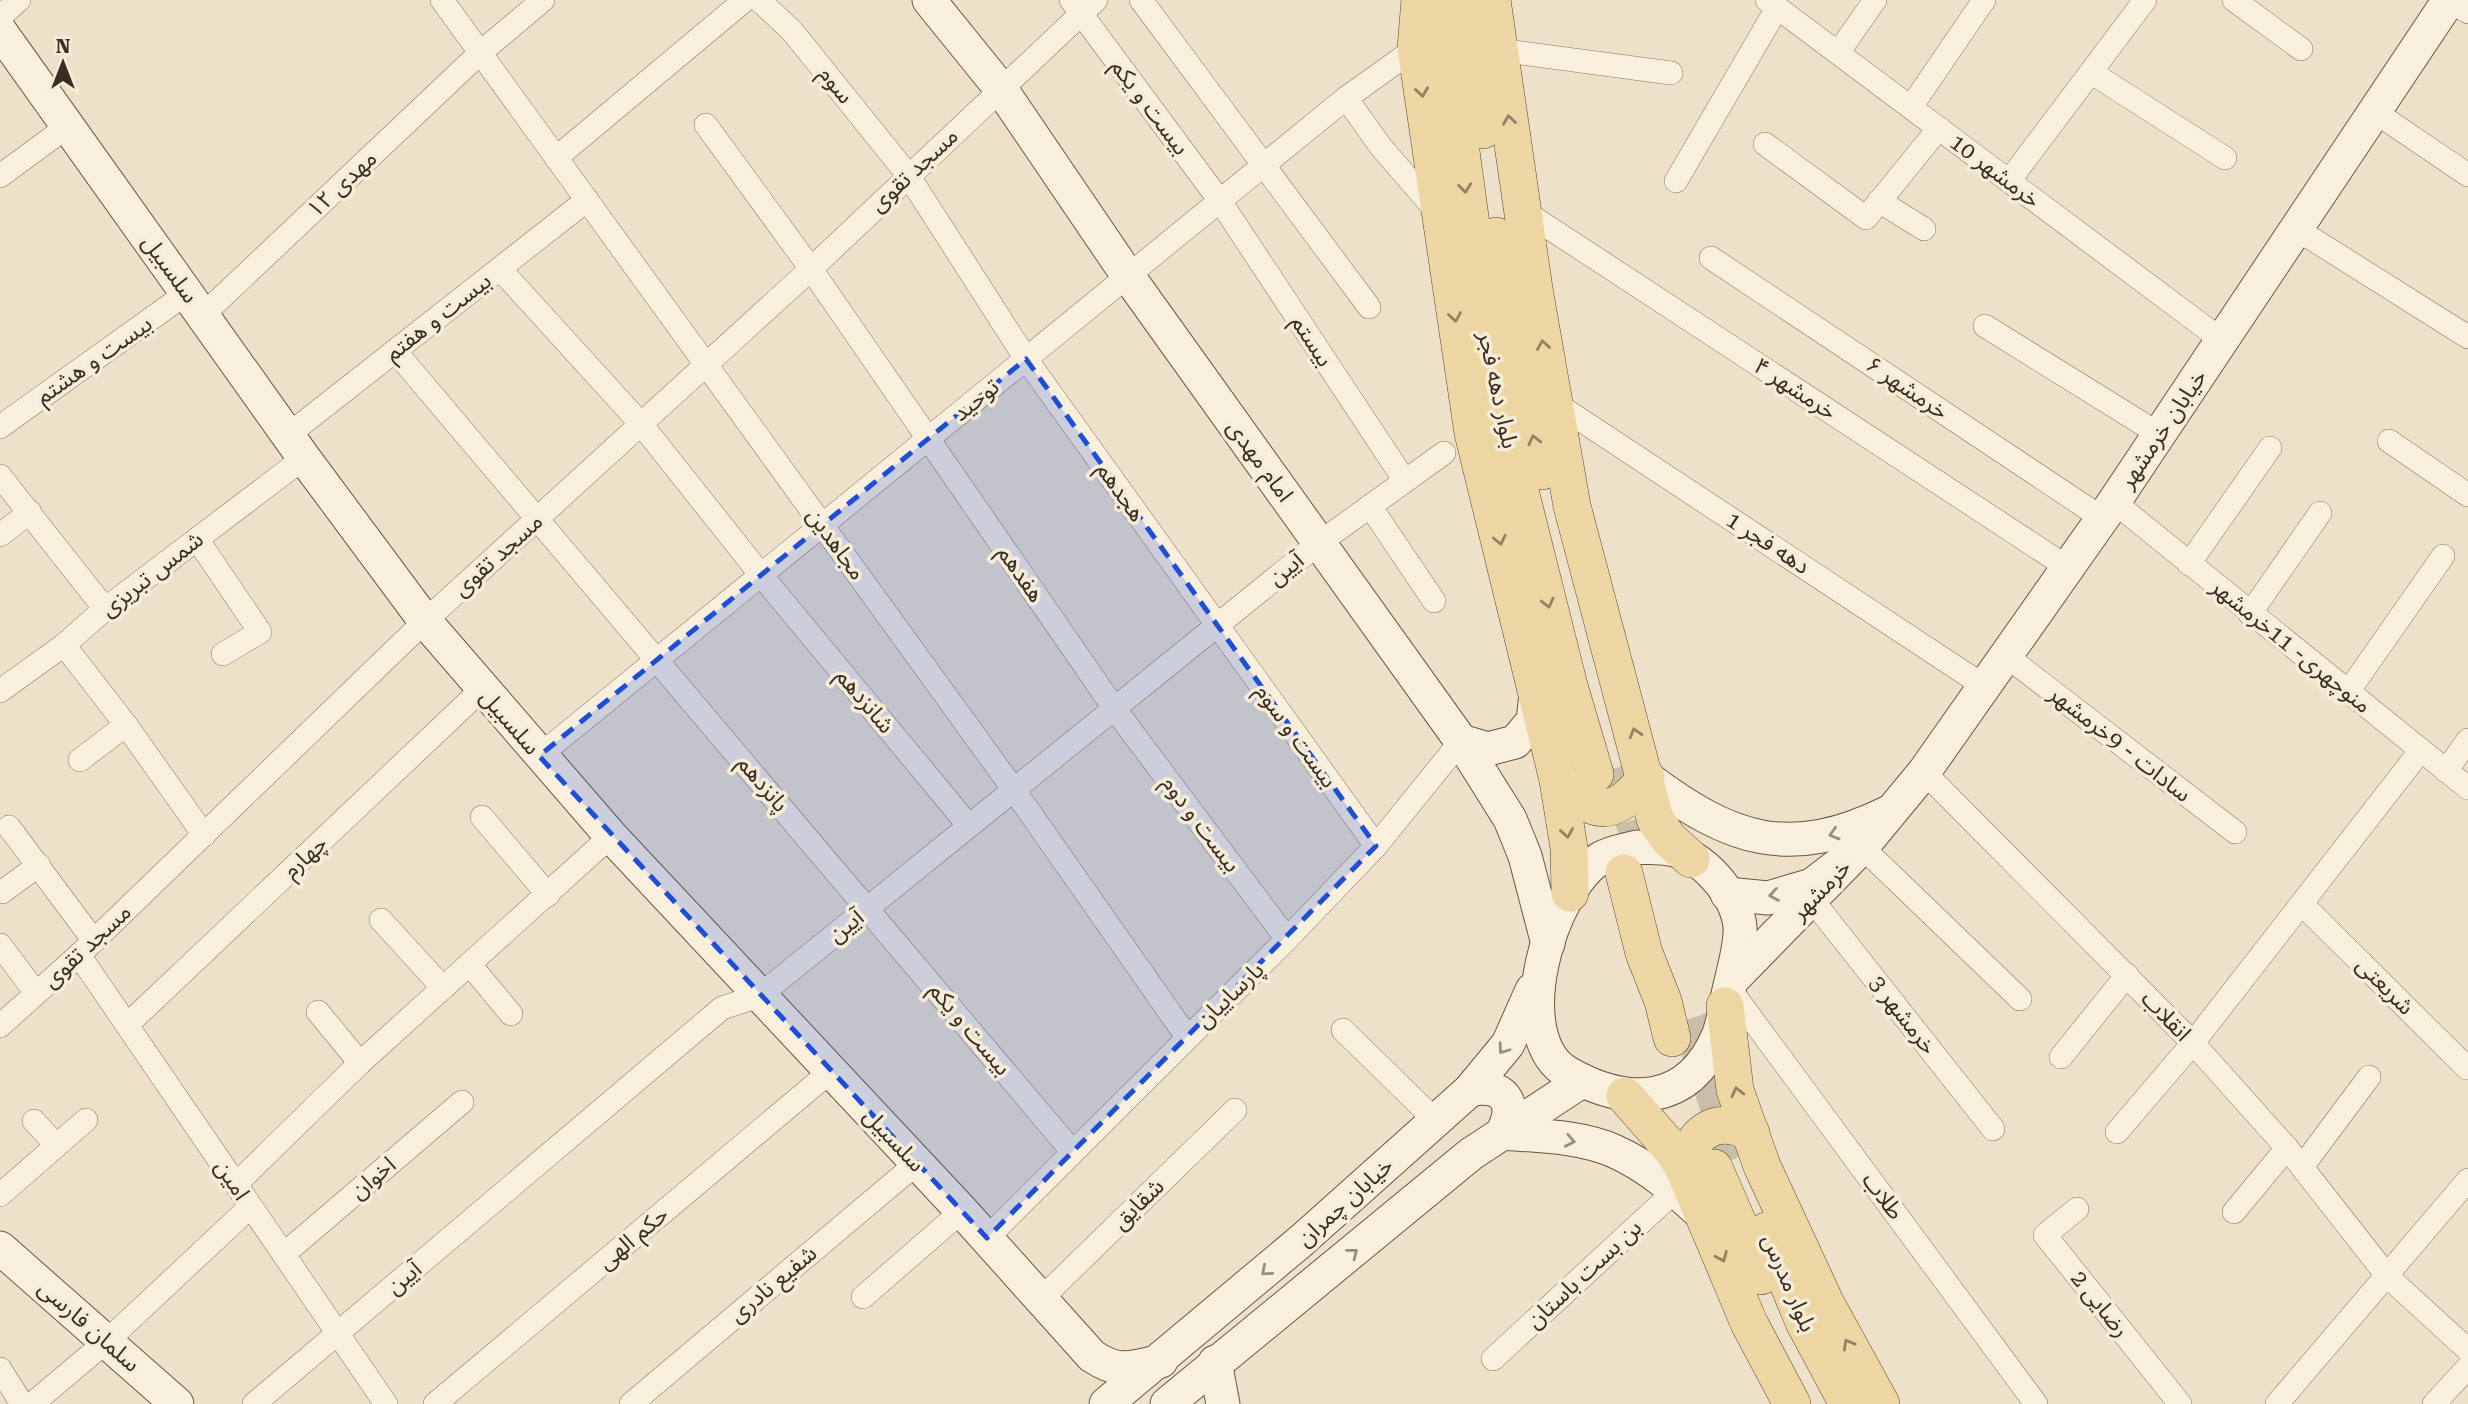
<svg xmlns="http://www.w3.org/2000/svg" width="2468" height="1404" font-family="'Roboto Serif','Noto Sans Arabic',serif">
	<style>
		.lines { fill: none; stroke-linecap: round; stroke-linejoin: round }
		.primary-tunnel { stroke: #c9bea7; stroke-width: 37; stroke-dasharray: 37 18; stroke-linecap: butt }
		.street-casing { stroke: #89745e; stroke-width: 24 }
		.secondary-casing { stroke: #6b5641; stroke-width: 35 }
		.primary-casing { stroke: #584332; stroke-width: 38 }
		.street { stroke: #f8efdd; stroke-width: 23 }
		.secondary { stroke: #f8efdd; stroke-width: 33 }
		.primary { stroke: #eed5a4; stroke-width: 37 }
		.oneway { stroke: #948162 }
		.oneway2 { stroke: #998e7f }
		.marked { fill: #1d4ed8; fill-opacity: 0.2; stroke: #1d4ed8; stroke-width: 5; stroke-dasharray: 14 9; stroke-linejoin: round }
		.labels { text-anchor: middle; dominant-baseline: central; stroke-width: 7; stroke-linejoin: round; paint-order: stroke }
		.street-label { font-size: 23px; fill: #3a2d21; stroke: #f5ecd9 }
	</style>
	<rect width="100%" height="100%" fill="#ede2c9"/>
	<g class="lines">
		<g class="primary-tunnel">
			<polyline points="1619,767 1648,872"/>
			<polyline points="1689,1019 1736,1159"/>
		</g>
		<g class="street-casing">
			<g id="street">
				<polyline points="442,0 1014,790 1187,1037"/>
				<polyline points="759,0 792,31 908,175 1026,359 1376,846"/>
				<polyline points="1071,0 1220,201 1405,481"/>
				<polyline points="1141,0 1369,307"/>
				<polyline points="1767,0 2223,341"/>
				<polyline points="2234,0 2301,49"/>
				<polyline points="2449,0 2468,12"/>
				<polyline points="0,17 19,0"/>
				<polyline points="1499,50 1671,73"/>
				<polyline points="1838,53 1875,0"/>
				<polyline points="2092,73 2225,158"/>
				<polyline points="1346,98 1381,147 1438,213"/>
				<polyline points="1911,107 1984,0"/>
				<polyline points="2375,112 2468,175"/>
				<polyline points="706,125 811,269 1114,708 1287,939"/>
				<polyline points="1765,144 1866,218 1939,128"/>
				<polyline points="556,158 745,0"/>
				<polyline points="0,176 68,126"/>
				<polyline points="1676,181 1777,8"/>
				<polyline points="2009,181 2145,0"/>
				<polyline points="1879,201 1924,229"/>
				<polyline points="1522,210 2067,567"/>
				<polyline points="2298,230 2468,337"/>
				<polyline points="1711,258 2102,518"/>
				<polyline points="500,269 641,424 761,575 969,826"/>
				<polyline points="204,314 480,53 543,0"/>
				<polyline points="1985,326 2159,434"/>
				<polyline points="395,351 1072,1151"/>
				<polyline points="1552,401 1984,686"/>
				<polyline points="0,427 187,293"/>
				<polyline points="288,435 587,200"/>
				<polyline points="2389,441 2468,495"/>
				<polyline points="0,476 105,609"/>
				<polyline points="2114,502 2468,788"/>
				<polyline points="1370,506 1434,601"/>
				<polyline points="0,535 30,512"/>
				<polyline points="197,539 260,632 223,654"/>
				<polyline points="2189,564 2270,448"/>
				<polyline points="2250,614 2320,513"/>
				<polyline points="64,645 126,725 204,835"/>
				<polyline points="2005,655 2235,832"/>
				<polyline points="0,691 64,645 105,609 304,458"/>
				<polyline points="2348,692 2443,556"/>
				<polyline points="539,756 1346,98 1416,48"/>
				<polyline points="80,760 126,725"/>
				<polyline points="2446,771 2468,740"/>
				<polyline points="1924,772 2193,1043 2287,1148 2388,1277 2468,1350"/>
				<polyline points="482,817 548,895"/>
				<polyline points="9,827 94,941"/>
				<polyline points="1862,847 2020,999"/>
				<polyline points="2,892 39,865"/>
				<polyline points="1813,901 1993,1129"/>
				<polyline points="2302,904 2467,1068"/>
				<polyline points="381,920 443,988"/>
				<polyline points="0,945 36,993"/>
				<polyline points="79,955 386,1404"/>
				<polyline points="471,966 511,1014"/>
				<polyline points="1729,988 2036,1404"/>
				<polyline points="318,1012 360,1063"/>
				<polyline points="127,1025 482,689"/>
				<polyline points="0,1026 79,955 425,621 811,269 1096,0"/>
				<polyline points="1343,1030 1436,1121"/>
				<polyline points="2061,1057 2127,975"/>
				<polyline points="34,1121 56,1145"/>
				<polyline points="2117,1132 2193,1043 2421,750"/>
				<polyline points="2302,1167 2369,1077"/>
				<polyline points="236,1184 360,1063 611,836"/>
				<polyline points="0,1195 86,1120"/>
				<polyline points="2077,1209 2045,1235 2180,1404"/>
				<polyline points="2234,1212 2287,1148"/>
				<polyline points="987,1238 1287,939 1376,846 1461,741"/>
				<polyline points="284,1254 462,1102"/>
				<polyline points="863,1297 962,1211"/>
				<polyline points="1041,1299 1235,1110"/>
				<polyline points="1493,1359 1676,1190"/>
				<polyline points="0,1369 22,1404"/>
				<polyline points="32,1404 107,1341 250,1207"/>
				<polyline points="254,1404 722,1008 759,996 1319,543 1444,453"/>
				<polyline points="435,1404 831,1071"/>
				<polyline points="631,1404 916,1164"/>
				<polyline points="2277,1404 2468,1180"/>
				<polyline points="2434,1404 2468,1367"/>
			</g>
		</g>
		<g class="secondary-casing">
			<g id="secondary">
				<polyline points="929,0 1001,89 1128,276 1461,741 1510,819 1525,856 1548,944"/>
				<path d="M0,31L304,458L425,621L611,836L962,1211L1092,1356C1119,1374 1131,1368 1161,1361"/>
				<polyline points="1461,741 1488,749 1515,742 1533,721 1536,694"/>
				<path d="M1646,777C1731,841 1789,861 1889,812"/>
				<path d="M1637,847C1647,848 1658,847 1669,849C1702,854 1737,894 1740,927C1741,947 1733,971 1729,990C1725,1005 1724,1022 1718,1036C1688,1107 1626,1106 1568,1073C1506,1037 1550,889 1601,858C1611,852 1626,850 1637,847Z"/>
				<polyline points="1862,847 1924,772 2114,502 2449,0"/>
				<polyline points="1727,894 1768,898 1812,885 1862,847 1732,980"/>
				<path d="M1470,1090C1503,1082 1519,1103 1502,1133C1538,1136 1580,1136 1614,1151C1648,1166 1678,1192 1705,1217"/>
				<polyline points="0,1248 177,1404"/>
				<polyline points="1215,1362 1223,1404"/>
				<polyline points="1106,1404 1301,1241 1470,1090 1508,1044 1532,990"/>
				<polyline points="1167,1404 1471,1154 1582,1081"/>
			</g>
		</g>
		<g class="primary-casing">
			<g id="primary">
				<polyline points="1420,0 1416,48 1473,433 1558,780 1569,848 1570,893"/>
				<polyline points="1435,0 1441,13 1447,48 1492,379 1569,686 1595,774"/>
				<polyline points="1470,0 1468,10 1483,130"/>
				<polyline points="1492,0 1534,289 1572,506 1655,819 1668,838 1691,859"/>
				<polyline points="1496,236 1521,387 1542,471"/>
				<path d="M1558,780C1593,816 1615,819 1646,777"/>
				<polyline points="1624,873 1644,953 1663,1001 1672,1038"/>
				<polyline points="1725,1006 1735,1090 1762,1166 1826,1304 1881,1404"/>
				<polyline points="1625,1096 1674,1152 1685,1171 1749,1323 1792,1404"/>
				<polyline points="1714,1168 1761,1276"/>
				<path d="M1685,1171C1690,1134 1714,1113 1751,1133"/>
				<polyline points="1766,1231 1804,1322 1848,1404"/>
			</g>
		</g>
		<use href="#street" class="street"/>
		<use href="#secondary" class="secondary"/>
		<use href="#primary" class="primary"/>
	</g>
	<defs><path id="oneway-chevron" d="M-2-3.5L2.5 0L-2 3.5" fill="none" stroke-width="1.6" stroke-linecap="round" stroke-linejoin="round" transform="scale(1.75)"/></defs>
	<g class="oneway">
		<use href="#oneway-chevron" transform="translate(1422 92) rotate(82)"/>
		<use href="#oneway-chevron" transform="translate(1509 120) rotate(-98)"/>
		<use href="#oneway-chevron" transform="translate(1465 188) rotate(83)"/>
		<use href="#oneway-chevron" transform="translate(1455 317) rotate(81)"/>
		<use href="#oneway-chevron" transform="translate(1543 345) rotate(-99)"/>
		<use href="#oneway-chevron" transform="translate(1534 440) rotate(-104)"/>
		<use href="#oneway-chevron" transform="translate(1500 540) rotate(77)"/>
		<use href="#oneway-chevron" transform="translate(1548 603) rotate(76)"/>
		<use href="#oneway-chevron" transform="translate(1635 733) rotate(-106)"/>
		<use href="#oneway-chevron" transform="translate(1567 833) rotate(81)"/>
		<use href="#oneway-chevron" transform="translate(1737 1092) rotate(-104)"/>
		<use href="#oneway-chevron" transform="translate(1722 1257) rotate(67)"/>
		<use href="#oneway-chevron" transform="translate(1848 1344) rotate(-119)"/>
	</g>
	<g class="oneway2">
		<use href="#oneway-chevron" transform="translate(1834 834) rotate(164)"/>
		<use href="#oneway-chevron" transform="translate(1774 895) rotate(170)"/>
		<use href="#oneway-chevron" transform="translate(1503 1049) rotate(126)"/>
		<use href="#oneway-chevron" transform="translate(1570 1141) rotate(11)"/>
		<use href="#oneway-chevron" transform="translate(1353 1253) rotate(-38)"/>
		<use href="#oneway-chevron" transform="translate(1266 1271) rotate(139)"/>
	</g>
	<path class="marked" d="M1026,359L1376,846L987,1238L539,756Z"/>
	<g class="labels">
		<g class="street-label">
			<text transform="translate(836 85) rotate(51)">سوم</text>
			<text transform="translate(1150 107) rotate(53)">بیست و یکم</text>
			<text transform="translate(914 170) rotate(-43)">مسجد تقوی</text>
			<text transform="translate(1995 171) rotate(37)">خرمشهر 10</text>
			<text transform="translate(342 184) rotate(-43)">مهدی ۱۲</text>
			<text transform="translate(170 269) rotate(54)">سلسبیل</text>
			<text transform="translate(438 317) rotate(-38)">بیست و هفتم</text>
			<text transform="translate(1312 341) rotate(57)">بیستم</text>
			<text transform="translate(94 360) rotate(-35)">بیست و هشتم</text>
			<text transform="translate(1907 388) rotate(34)">خرمشهر ۶</text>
			<text transform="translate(1795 389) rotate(33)">خرمشهر ۴</text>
			<text transform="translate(1498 390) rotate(78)">بلوار دهه فجر</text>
			<text transform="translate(976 400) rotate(-39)">توحید</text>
			<text transform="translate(2163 429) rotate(-56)">خیابان خرمشهر</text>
			<text transform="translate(1260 461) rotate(54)">امام مهدی</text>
			<text transform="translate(1121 492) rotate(55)">هجدهم</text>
			<text transform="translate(1768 543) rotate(33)">دهه فجر 1</text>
			<text transform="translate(836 544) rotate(54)">مجاهدین</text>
			<text transform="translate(498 555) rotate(-42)">مسجد تقوی</text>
			<text transform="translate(1286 569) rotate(-39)">آیین</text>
			<text transform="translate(152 574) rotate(-38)">شمس تبریزی</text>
			<text transform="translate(1021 574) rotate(55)">هفدهم</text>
			<text transform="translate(2291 646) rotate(39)">منوچهری- 11خرمشهر</text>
			<text transform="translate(865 701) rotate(50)">شانزدهم</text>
			<text transform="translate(510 722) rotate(49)">سلسبیل</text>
			<text transform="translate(1296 736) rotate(54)">بیست و سوم</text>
			<text transform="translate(2120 744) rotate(38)">سادات - 9خرمشهر</text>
			<text transform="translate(763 784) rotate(50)">پانزدهم</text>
			<text transform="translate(1201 824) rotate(53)">بیست و دوم</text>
			<text transform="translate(305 857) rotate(-43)">چهارم</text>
			<text transform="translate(1821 890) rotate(-46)">خرمشهر</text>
			<text transform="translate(846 926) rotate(-39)">آیین</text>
			<text transform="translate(87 946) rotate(-43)">مسجد تقوی</text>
			<text transform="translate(2385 986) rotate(45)">شریعتی</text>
			<text transform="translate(1230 995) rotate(-44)">پارساییان</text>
			<text transform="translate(1903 1015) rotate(52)">خرمشهر 3</text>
			<text transform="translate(2166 1016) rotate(46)">انقلاب</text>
			<text transform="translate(970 1029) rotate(50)">بیست و یکم</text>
			<text transform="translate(894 1140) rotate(47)">سلسبیل</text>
			<text transform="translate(373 1178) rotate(-40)">اخوان</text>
			<text transform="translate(232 1180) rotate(57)">امین</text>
			<text transform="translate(1883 1196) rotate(53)">طلاب</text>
			<text transform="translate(1345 1202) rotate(-42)">خیابان چمران</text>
			<text transform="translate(1138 1204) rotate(-44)">شقایق</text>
			<text transform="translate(633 1238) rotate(-40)">حکم الهی</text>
			<text transform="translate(1584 1274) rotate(-43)">بن بست باستان</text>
			<text transform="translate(404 1278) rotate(-40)">آیین</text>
			<text transform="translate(1789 1283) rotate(67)">بلوار مدرس</text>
			<text transform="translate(773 1284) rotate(-40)">شفیع نادری</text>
			<text transform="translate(2100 1304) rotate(51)">رضایی 2</text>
			<text transform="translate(89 1326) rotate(41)">سلمان فارسی</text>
		</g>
	</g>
	<g transform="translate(63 63)" stroke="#f5ecd9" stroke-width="5" paint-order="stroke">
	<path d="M0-5L12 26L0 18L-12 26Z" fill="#3a2d21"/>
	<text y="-10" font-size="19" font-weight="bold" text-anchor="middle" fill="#3a2d21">N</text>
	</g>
</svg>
